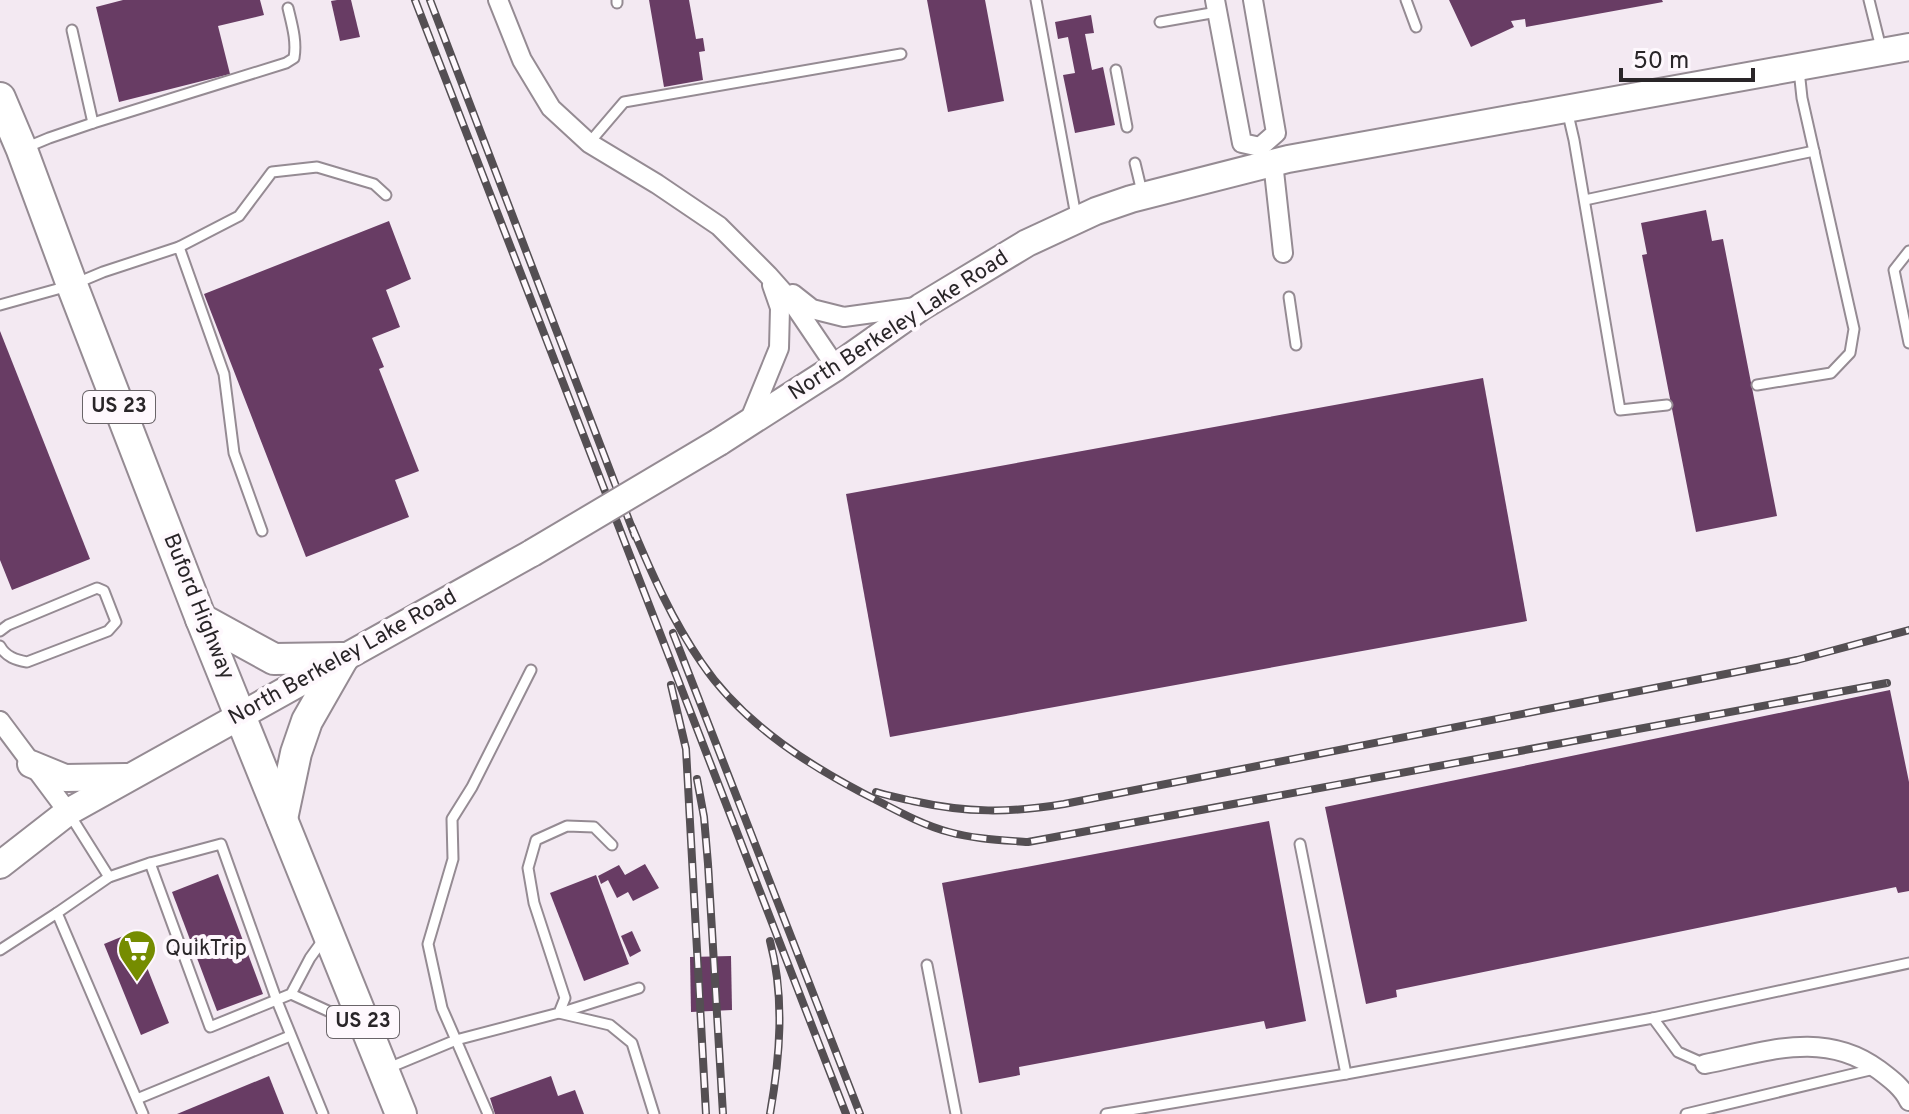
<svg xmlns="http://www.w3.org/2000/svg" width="1909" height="1114" font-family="Overpass,sans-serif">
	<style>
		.building { fill: #683c64 }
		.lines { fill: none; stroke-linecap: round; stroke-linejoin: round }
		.lane-casing { stroke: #958b93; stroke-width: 13 }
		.street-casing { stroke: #958b93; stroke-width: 22 }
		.secondary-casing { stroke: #958b93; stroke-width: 30 }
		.primary-casing { stroke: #958b93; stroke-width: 34 }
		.lane { stroke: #fff; stroke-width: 9 }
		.street { stroke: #fff; stroke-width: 18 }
		.secondary { stroke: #fff; stroke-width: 26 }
		.primary { stroke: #fff; stroke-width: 30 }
		.rail-casing { stroke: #544f53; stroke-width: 8 }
		.rail { stroke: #fef8fd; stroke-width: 5; stroke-dasharray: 15; stroke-linecap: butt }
		.secondary-bridge-casing { stroke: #958b93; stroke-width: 30; stroke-linecap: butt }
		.secondary-bridge { stroke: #fff; stroke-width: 26 }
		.labels { text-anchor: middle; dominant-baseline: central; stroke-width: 8; stroke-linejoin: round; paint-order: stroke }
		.shield { fill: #fef8fd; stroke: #696468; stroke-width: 2 }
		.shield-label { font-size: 20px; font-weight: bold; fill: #292528 }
		.street-label { font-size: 22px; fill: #292528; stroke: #fef8fd }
		.poi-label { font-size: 22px; fill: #292528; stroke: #fef8fd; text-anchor: start }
	</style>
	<rect width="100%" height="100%" fill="#f3e9f2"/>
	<g class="building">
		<polygon points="123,0 260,0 264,15 218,26 230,74 119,102 96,7"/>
		<polygon points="337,0 351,0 360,37 340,41 331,1"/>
		<polygon points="649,0 689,0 696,39 703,38 705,51 699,52 703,80 664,87"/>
		<polygon points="927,0 985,0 1004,101 948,112"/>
		<polygon points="1449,0 1662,0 1663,2 1526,27 1525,19 1511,21 1514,27 1471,47"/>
		<polygon points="1091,15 1094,33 1085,34 1092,70 1103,67 1115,125 1075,133 1063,75 1075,73 1068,37 1058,39 1055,22"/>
		<polygon points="1706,210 1712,241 1723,239 1777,516 1696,532 1642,255 1647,254 1641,223"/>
		<polygon points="389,221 411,279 386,290 400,327 372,338 384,367 379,369 419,471 395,480 409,517 306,557 204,294"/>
		<polygon points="0,331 90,559 12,590 0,560"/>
		<polygon points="1483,378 1527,621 890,737 846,494"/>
		<polygon points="1890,690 1909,782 1909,891 1898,893 1896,887 1396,990 1397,997 1366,1004 1325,807"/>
		<polygon points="1269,821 1306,1021 1266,1029 1264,1021 1019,1067 1020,1075 979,1083 942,883"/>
		<polygon points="645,864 659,888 633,901 628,892 617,898 608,880 601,884 598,876 619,865 625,875"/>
		<polygon points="218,874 263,994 217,1011 172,892"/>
		<polygon points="596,875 629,964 584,981 550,893"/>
		<polygon points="632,931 641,951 630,957 621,936"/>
		<polygon points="133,932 169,1023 141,1035 104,944"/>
		<polygon points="731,956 732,1010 691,1012 690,957"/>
		<polygon points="269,1076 284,1114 177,1114"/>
		<polygon points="551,1076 558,1096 575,1090 584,1114 495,1114 490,1098"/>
	</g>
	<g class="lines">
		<g class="lane-casing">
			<g id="lane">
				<polyline points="617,0 617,3"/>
				<polyline points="1036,0 1076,216"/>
				<polyline points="1406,0 1416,27"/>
				<polyline points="1869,0 1881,48"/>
				<polyline points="1160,22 1217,12"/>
				<polyline points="72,30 93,123"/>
				<polyline points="1116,70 1127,127"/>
				<polyline points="1567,110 1574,140 1620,410 1667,405"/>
				<polyline points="589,143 624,102 901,54"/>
				<path d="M25,148L49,138L93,123L286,63L294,58C297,41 292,25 288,8"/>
				<polyline points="1135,163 1142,192"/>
				<polyline points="1585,200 1814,151"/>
				<polyline points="179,247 239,216 272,172 317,167 374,184 386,195"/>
				<polyline points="1909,251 1894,270 1909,343"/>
				<polyline points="1289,297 1296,345"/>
				<polyline points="0,305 72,285 103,272 179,247 224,374 234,453 262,531"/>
				<polyline points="1757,385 1831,373 1850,353 1854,329 1802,98 1799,70"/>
				<path d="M0,631L8,625L97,588L104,591L116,622L108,631L27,662C16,660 6,657 0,646"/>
				<polyline points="70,815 109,877"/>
				<polyline points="1300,844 1346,1074"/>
				<polyline points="150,863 210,1027 291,994 310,958 323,940"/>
				<polyline points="0,950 57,913"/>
				<polyline points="927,965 956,1114"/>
				<polyline points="291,994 328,1011 355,1017"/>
				<polyline points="563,1012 639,988"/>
				<polyline points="559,1013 610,1025 632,1043 654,1114"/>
				<polyline points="1653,1018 1909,963"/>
				<polyline points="386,1069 456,1040 442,1008 428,944 453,859 452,819 472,787 531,670"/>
				<polyline points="137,1099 290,1036"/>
				<polyline points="143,1114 57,913 109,877 150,863 221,844 277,1001 323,1114"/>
				<polyline points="488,1114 456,1040 559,1013 565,998 534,903 528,868 536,840 567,826 594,827 612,845"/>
				<polyline points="1106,1114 1346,1074 1653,1018 1678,1052 1705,1064"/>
				<polyline points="1686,1114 1874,1069"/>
			</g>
		</g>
		<g class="street-casing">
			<g id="street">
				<polyline points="498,0 522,60 551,108 589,143 657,184 719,226 768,275 792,302 836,367"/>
				<polyline points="1215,0 1242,143 1260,147"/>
				<polyline points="1253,0 1276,133 1260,147"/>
				<polyline points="1273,162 1283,253"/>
				<polyline points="793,294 812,309 844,317 916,307"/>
				<polyline points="748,424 779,348 780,308 772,285"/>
				<polyline points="0,721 68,812"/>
				<path d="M1705,1064C1766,1052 1824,1029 1879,1070C1891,1079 1903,1088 1909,1101"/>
			</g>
		</g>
		<g class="secondary-casing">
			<g id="secondary">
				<polyline points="719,442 836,367 921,307 1027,243 1096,211 1131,199 1288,159 1909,47"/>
				<polyline points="31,764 65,778 126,777"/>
				<polyline points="0,865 68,812 532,553"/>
			</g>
		</g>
		<g class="primary-casing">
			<g id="primary">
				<polyline points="0,98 22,150 72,285 201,619 401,1114"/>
				<polyline points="201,619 274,659 343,658"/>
				<polyline points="282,819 296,753 307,721 343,658"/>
			</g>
		</g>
		<use href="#lane" class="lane"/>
		<use href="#street" class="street"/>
		<use href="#secondary" class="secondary"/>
		<use href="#primary" class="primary"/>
		<g class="rail-casing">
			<g id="rail">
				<polyline points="415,0 846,1114"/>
				<polyline points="430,0 635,536"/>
				<path d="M632,527C652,574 672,620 701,662C744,726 814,769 882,803C903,814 926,826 949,832C974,839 1002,840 1028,842L1887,683"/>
				<polyline points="673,633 860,1114"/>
				<polyline points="671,685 686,749 706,1114"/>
				<polyline points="697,779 704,817 708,864 723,1114"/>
				<path d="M876,792C888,796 901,798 913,801C967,813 1009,813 1064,804L1797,660L1909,630"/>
				<path d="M770,1114C780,1057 785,998 770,941"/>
			</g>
		</g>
		<use href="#rail" class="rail"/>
		<g class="secondary-bridge-casing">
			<polyline id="secondary-bridge" points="532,553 719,442"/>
		</g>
		<use href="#secondary-bridge" class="secondary-bridge"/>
	</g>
	<defs>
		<g id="supermarket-pin" transform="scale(2)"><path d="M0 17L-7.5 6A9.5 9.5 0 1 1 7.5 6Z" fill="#758c00" stroke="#fef8fd"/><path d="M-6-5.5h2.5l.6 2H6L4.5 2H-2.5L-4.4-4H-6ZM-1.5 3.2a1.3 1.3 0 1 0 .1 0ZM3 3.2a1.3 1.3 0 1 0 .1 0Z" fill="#fff"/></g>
	</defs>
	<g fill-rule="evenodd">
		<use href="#supermarket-pin" x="137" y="949"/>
	</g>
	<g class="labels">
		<g class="shield">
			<rect x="83" y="391" width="72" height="32" rx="6"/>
			<rect x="327" y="1006" width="72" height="32" rx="6"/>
		</g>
		<g class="shield-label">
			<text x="119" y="407">US 23</text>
			<text x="363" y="1022">US 23</text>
		</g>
		<g class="street-label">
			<text transform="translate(899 326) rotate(-33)">North Berkeley Lake Road</text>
			<text transform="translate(198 607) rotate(68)">Buford Highway</text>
			<text transform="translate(343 658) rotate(-29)">North Berkeley Lake Road</text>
		</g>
		<g class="poi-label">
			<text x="165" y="949">QuikTrip</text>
		</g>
	</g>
	<path d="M1621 68v12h132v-12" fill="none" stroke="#292528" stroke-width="4"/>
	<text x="1633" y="68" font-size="24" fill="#292528" stroke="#fef8fd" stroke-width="6" paint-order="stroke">50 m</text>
</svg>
